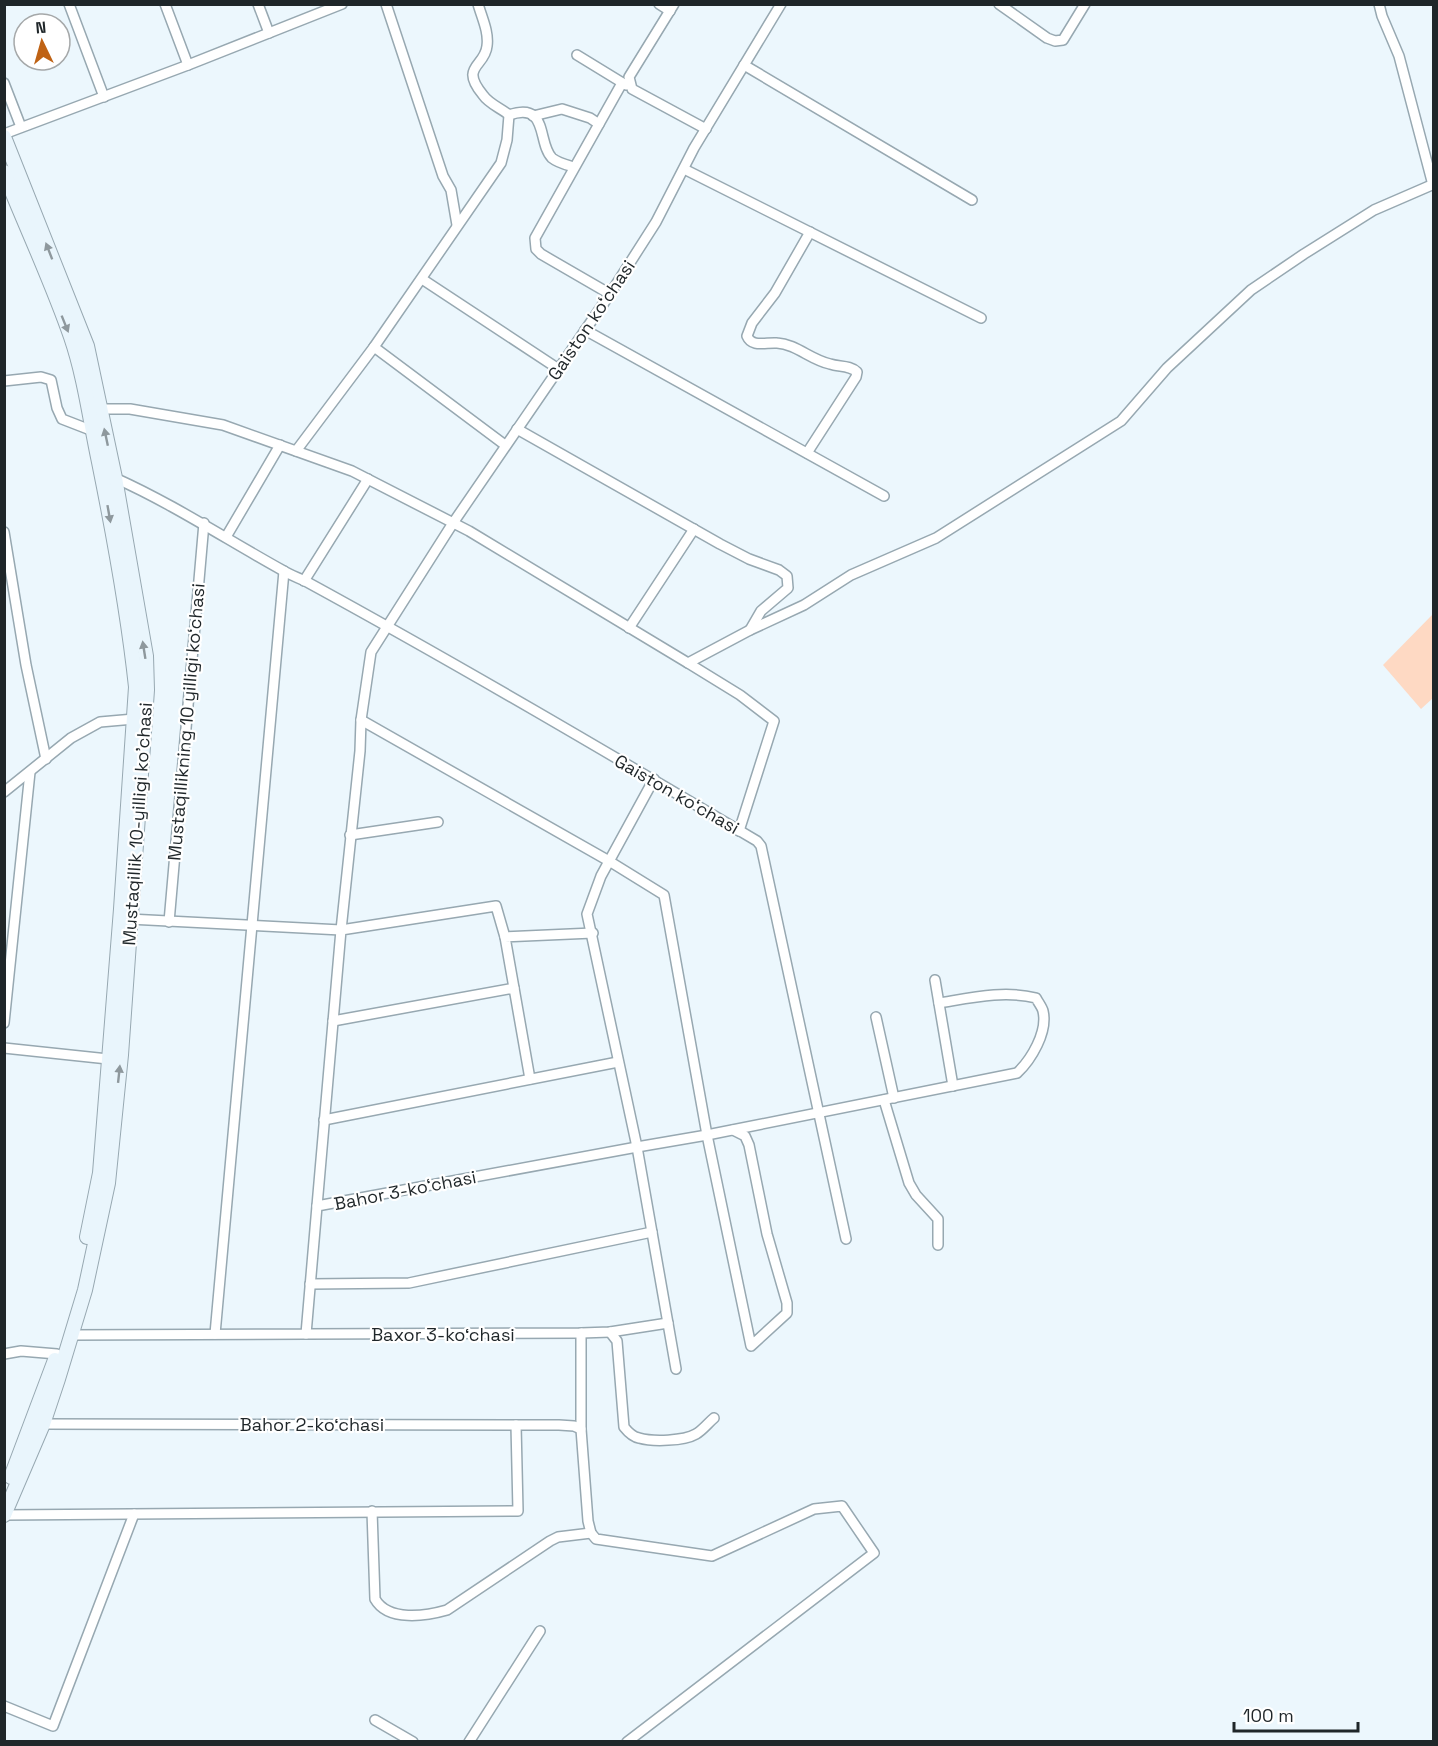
<svg xmlns="http://www.w3.org/2000/svg" width="1438" height="1746" font-family="'Space Grotesk',sans-serif">
	<style>
		.green { fill: #fed9c3 }
		.lines { fill: none; stroke-linecap: round; stroke-linejoin: round }
		.minor-casing { stroke: #97a8b1; stroke-width: 12 }
		.secondary-casing { stroke: #97a8b1; stroke-width: 16 }
		.minor { stroke: #fff; stroke-width: 9 }
		.secondary { stroke: #e9f5fc; stroke-width: 14 }
		.oneway { fill: #8e989d }
		.labels { text-anchor: middle; dominant-baseline: central; stroke-width: 4.5; stroke-linejoin: round; paint-order: stroke }
		.street-label { font-size: 18px; fill: #1f2629; stroke: #fff }
	</style>
	<rect width="100%" height="100%" fill="#ecf7fd"/>
	<polygon class="green" points="1433,614 1433,698 1421,709 1383,665"/>
	<g class="lines">
		<g class="minor-casing">
			<g id="minor">
				<polyline points="69,4 104,97"/>
				<polyline points="165,4 188,65 342,4"/>
				<polyline points="258,4 269,33"/>
				<polyline points="386,4 443,176 451,190 457,225"/>
				<path d="M478,4C482,18 489,32 487,46C485,67 459,66 483,95C489,104 501,108 509,115L507,140L501,163L374,347L505,445"/>
				<polyline points="659,4 670,11"/>
				<polyline points="674,4 629,77 632,89 706,129"/>
				<polyline points="999,4 1047,38 1055,41 1063,40 1085,4"/>
				<polyline points="1379,4 1382,16 1399,56 1433,185"/>
				<polyline points="577,55 626,85"/>
				<polyline points="744,65 972,200"/>
				<polyline points="4,83 21,127"/>
				<path d="M509,115C549,101 537,143 552,158C558,163 567,165 574,167"/>
				<polyline points="533,116 562,109 590,118 599,124"/>
				<polyline points="4,134 188,65"/>
				<polyline points="684,169 981,318"/>
				<polyline points="422,279 557,368"/>
				<polyline points="610,294 541,254 536,249 535,238 622,83"/>
				<polyline points="585,330 884,496"/>
				<polyline points="4,381 41,377 51,380 57,408 62,419 93,431"/>
				<polyline points="96,409 130,409 223,425 352,471 469,531 688,663 750,630 804,605 851,575 936,538 1121,421 1167,368 1251,290 1304,254 1374,210 1434,184"/>
				<polyline points="517,429 720,544 749,559 779,570 787,576 788,588 761,611 750,630"/>
				<polyline points="296,451 374,347"/>
				<path d="M807,453L856,377L857,372C850,365 839,367 830,364C811,360 796,344 777,343C766,342 752,348 747,336L752,323L775,293L810,232"/>
				<path d="M115,478C173,504 226,539 282,570C290,575 299,578 307,582C459,665 608,753 757,841L761,846L846,1239"/>
				<polyline points="4,532 26,665 46,759"/>
				<polyline points="226,537 280,445"/>
				<polyline points="304,581 368,479"/>
				<polyline points="629,628 694,529"/>
				<polyline points="688,663 740,695 774,721 739,831"/>
				<polyline points="361,720 609,861 664,895 707,1135 751,1346 787,1313 787,1303 767,1234 749,1145 745,1136 733,1130"/>
				<polyline points="654,779 601,876 587,914 637,1147 676,1369"/>
				<polyline points="4,792 71,738 100,722 134,719"/>
				<polyline points="350,835 438,822"/>
				<polyline points="129,919 341,930 360,751 361,720 371,652 453,523 610,294 656,222 694,148 781,4"/>
				<polyline points="169,922 204,523"/>
				<polyline points="935,980 953,1086"/>
				<polyline points="514,988 505,937 593,933"/>
				<polyline points="876,1017 894,1098"/>
				<polyline points="333,1021 514,988 530,1079"/>
				<polyline points="4,1023 30,772"/>
				<polyline points="4,1048 108,1059"/>
				<polyline points="884,1100 909,1183 916,1195 938,1219 938,1245"/>
				<polyline points="324,1120 618,1062"/>
				<polyline points="317,1206 341,930 496,906 505,937"/>
				<polyline points="310,1284 409,1283 652,1232"/>
				<path d="M610,1332L617,1341L624,1427C628,1432 633,1437 639,1438C653,1442 684,1441 696,1434C703,1430 708,1423 714,1418"/>
				<polyline points="581,1333 581,1429 588,1521 591,1533 596,1539 712,1556 814,1509 842,1506 874,1553 627,1742"/>
				<polyline points="215,1334 284,571"/>
				<polyline points="306,1334 581,1333 610,1332 668,1323"/>
				<path d="M71,1335L306,1334L317,1206L637,1147L707,1135L1017,1073C1031,1060 1048,1032 1043,1011C1042,1007 1038,1002 1036,998C1004,990 970,998 939,1003"/>
				<polyline points="4,1354 21,1351 57,1354"/>
				<polyline points="43,1424 559,1425 574,1426 581,1429"/>
				<path d="M372,1511L375,1599C388,1622 426,1616 447,1610L550,1541L558,1537L591,1533"/>
				<polyline points="4,1515 518,1511 516,1425"/>
				<polyline points="4,1706 53,1726 134,1514"/>
				<polyline points="375,1720 413,1742"/>
				<polyline points="469,1742 540,1631"/>
			</g>
		</g>
		<g class="secondary-casing">
			<g id="secondary">
				<polyline points="4,137 87,346 115,478 146,656 147,690 121,1055 108,1183 85,1290 58,1379 43,1424 4,1515"/>
				<path d="M4,172C26,227 52,282 71,337C85,378 90,420 99,462C114,536 128,612 136,687L121,909L100,1173L87,1237"/>
				<polyline points="11,1477 55,1360"/>
			</g>
		</g>
		<use href="#minor" class="minor"/>
		<use href="#secondary" class="secondary"/>
	</g>
	<defs><path id="oneway-solid" d="M-6-.8H1V-3.2L6.5 0L1 3.2V.8H-6Z" transform="scale(1.5)"/></defs>
	<g class="oneway">
		<use href="#oneway-solid" transform="translate(49 251) rotate(-111)"/>
		<use href="#oneway-solid" transform="translate(65 324) rotate(68)"/>
		<use href="#oneway-solid" transform="translate(106 437) rotate(-102)"/>
		<use href="#oneway-solid" transform="translate(109 514) rotate(80)"/>
		<use href="#oneway-solid" transform="translate(144 650) rotate(-99)"/>
		<use href="#oneway-solid" transform="translate(119 1074) rotate(-84)"/>
	</g>
	<g class="labels">
		<g class="street-label">
			<text transform="translate(591 320) rotate(-56)">Gaiston koʻchasi</text>
			<text transform="translate(186 722) rotate(-85)">Mustaqillikning 10 yilligi koʻchasi</text>
			<text transform="translate(677 794) rotate(30)">Gaiston koʻchasi</text>
			<text transform="translate(137 824) rotate(-86)">Mustaqillik 10-yilligi ko'chasi</text>
			<text transform="translate(405 1190) rotate(-11)">Bahor 3-koʻchasi</text>
			<text x="443" y="1334">Baxor 3-koʻchasi</text>
			<text x="312" y="1424">Bahor 2-koʻchasi</text>
		</g>
	</g>
	<rect width="1438" height="1746" fill="none" stroke="#1f2629" stroke-width="12"/>
	<g transform="translate(42 42) rotate(355)"><circle r="28" fill="#ffffff" stroke="#a5a8a9" stroke-width="1.5"/>
	<path d="M0-4.5L10 22L0 15L-10 22Z" fill="#bf6214"/>
	<text y="-9" font-size="16" font-weight="bold" text-anchor="middle" fill="#1f2629">N</text>
	</g>
	<path d="M1234 1722v9h124v-9" fill="none" stroke="#1f2629" stroke-width="3"/>
	<text x="1243" y="1722" font-size="18" fill="#1f2629" stroke="#ffffff" stroke-width="4.5" paint-order="stroke">100 m</text>
</svg>
